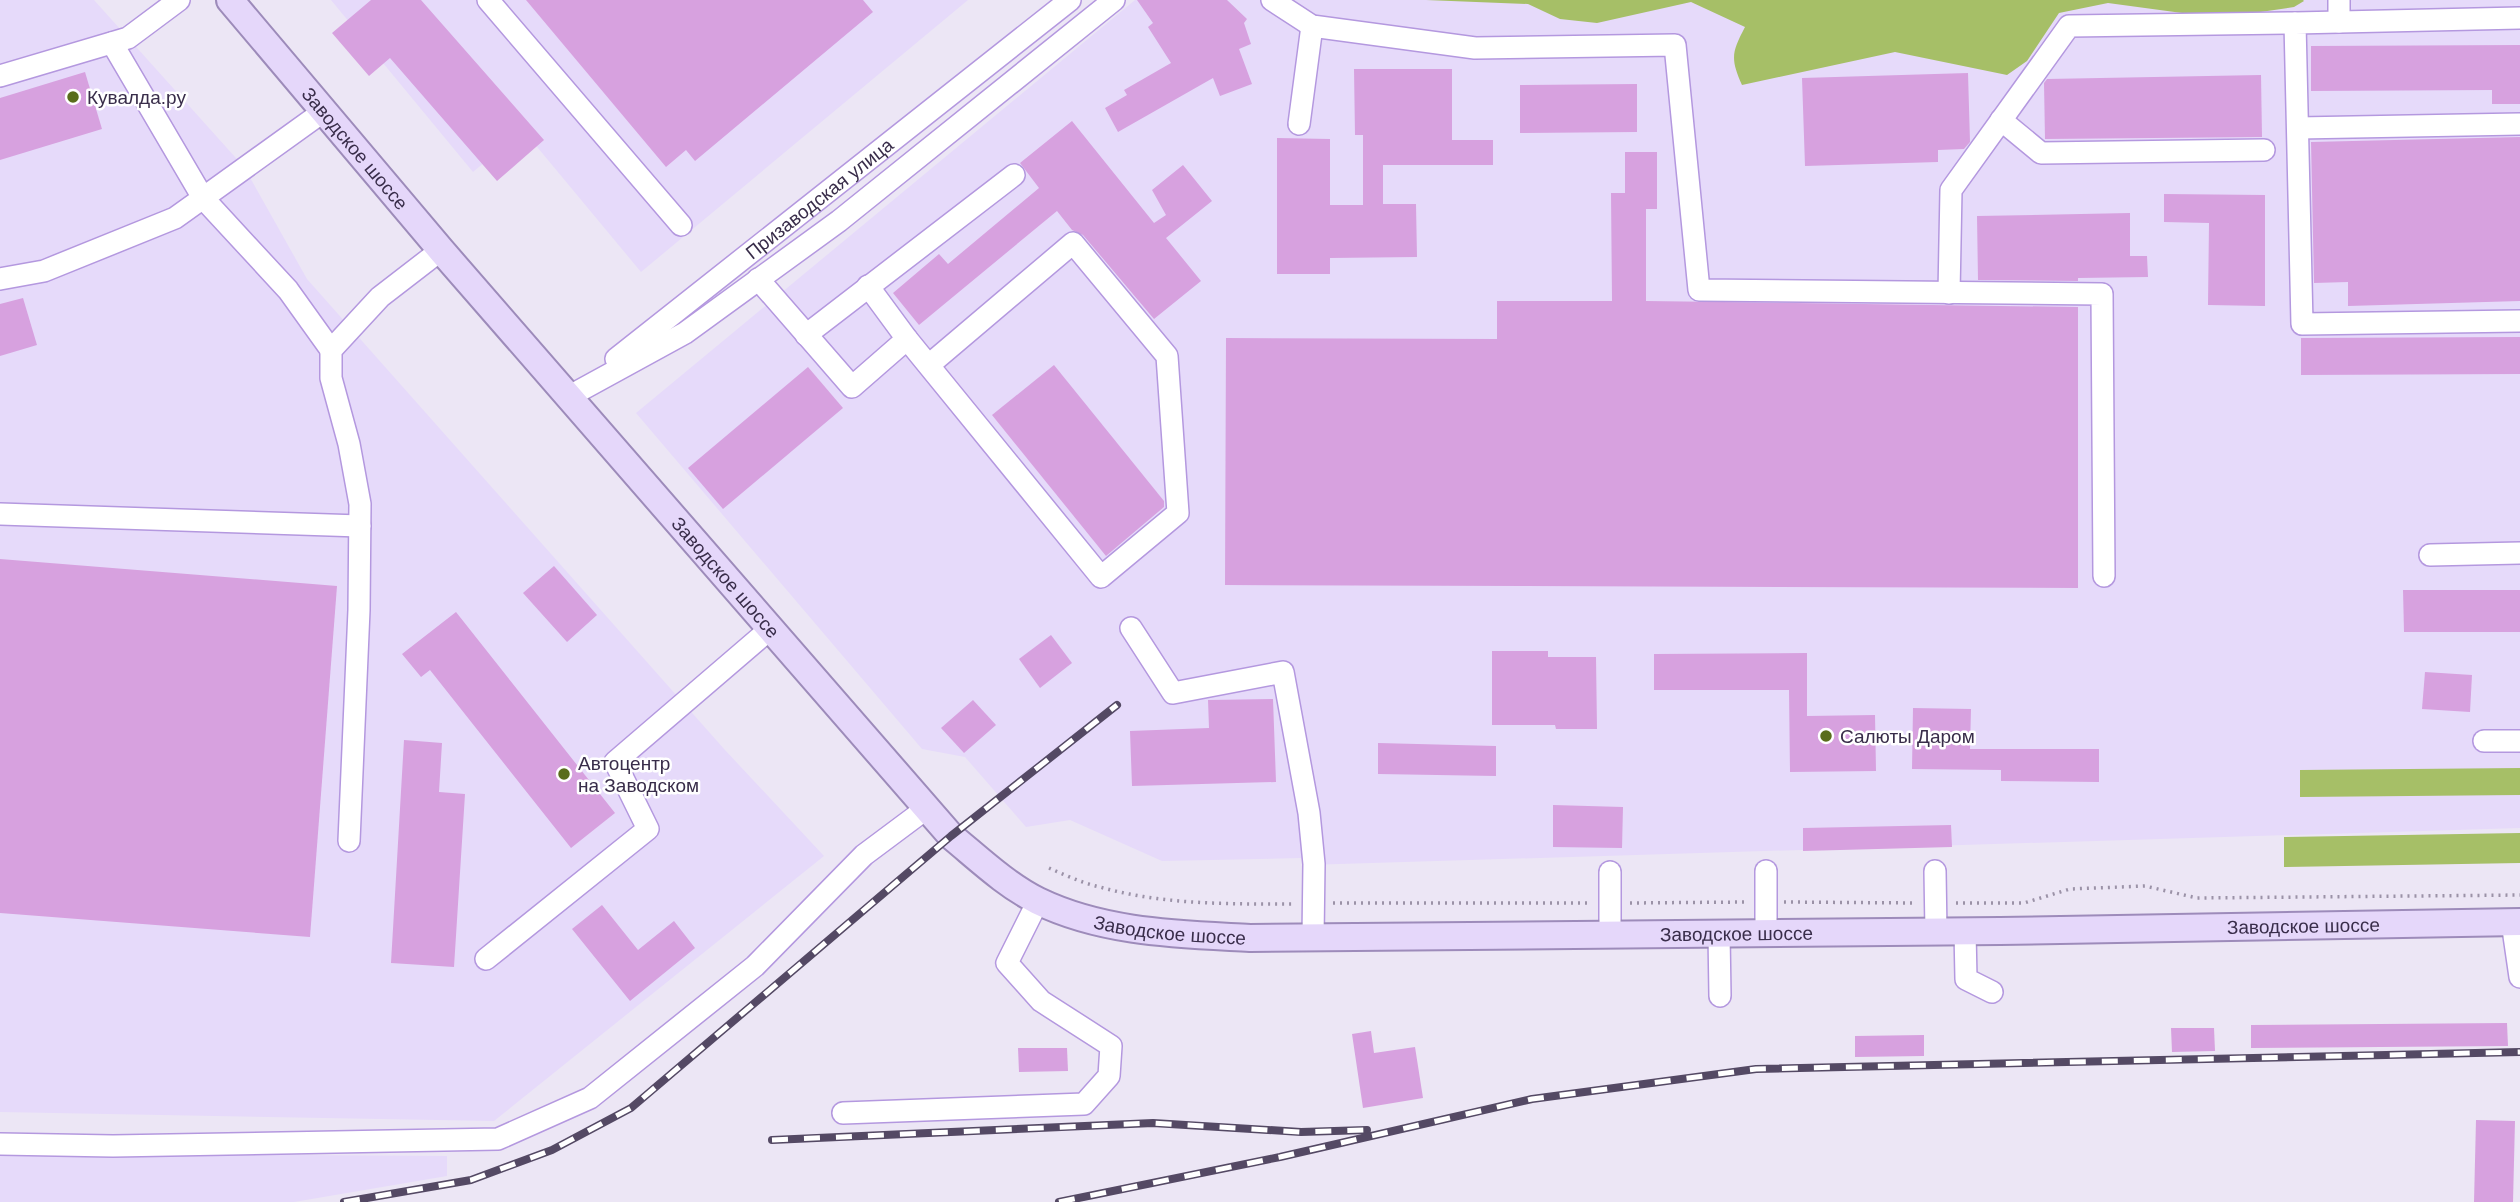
<svg xmlns="http://www.w3.org/2000/svg" width="2520" height="1202" font-family="Helvetica,sans-serif">
	<style>
		.built { fill: #e6dafa }
		.forest { fill: #a6bf67 }
		.building { fill: #d7a1df }
		.lines { fill: none; stroke-linecap: round; stroke-linejoin: round }
		.minor-casing { stroke: #b498df; stroke-width: 24 }
		.major-casing { stroke: #9d8bba; stroke-width: 30 }
		.path { stroke: #9b92a7; stroke-width: 3.5; stroke-dasharray: 2 5; stroke-linecap: butt }
		.minor { stroke: #fff; stroke-width: 21 }
		.major { stroke: #e5d7fa; stroke-width: 26 }
		.rail-casing { stroke: #544964; stroke-width: 8 }
		.rail { stroke: #fff; stroke-width: 5; stroke-dasharray: 16; stroke-linecap: butt }
		.poi-dot { fill: #596d1b; stroke: #fff; stroke-width: 2.5 }
		.labels { text-anchor: middle; dominant-baseline: central; stroke-width: 5; stroke-linejoin: round; paint-order: stroke }
		.poi-label { font-size: 19px; fill: #392d4a; stroke: #fff; text-anchor: start }
		.street-label { font-size: 19px; fill: #392d4a; stroke: #fff }
	</style>
	<rect width="100%" height="100%" fill="#ece6f5"/>
	<g class="built">
		<polygon points="0,0 94,0 244,167 307,279 725,750 824,856 494,1121 0,1112"/>
		<polygon points="331,0 968,0 641,272 523,130 473,172"/>
		<polygon points="1135,0 2520,0 2520,828 1307,865 1301,858 1162,861 1070,820 1026,827 965,757 922,749 636,413"/>
		<polygon points="0,1153 447,1156 447,1176 294,1202 0,1202"/>
	</g>
	<g class="forest">
		<path d="M1426,0H2303L2304,1L2294,7L2219,18L2108,3L2059,13L2027,61L2007,75L1895,52L1742,85C1730,58 1732,52 1745,27L1691,2L1597,23L1560,19L1528,4Z"/>
		<polygon points="2520,768 2520,795 2300,797 2300,770"/>
		<polygon points="2520,833 2520,863 2284,867 2284,837"/>
	</g>
	<g class="building">
		<polygon points="371,0 421,0 544,140 497,181 390,58 369,76 332,33"/>
		<polygon points="526,0 863,0 873,12 695,161 686,150 666,167"/>
		<polygon points="1137,0 1227,0 1247,19 1244,23 1251,44 1239,49 1252,84 1220,96 1213,78 1118,132 1105,108 1127,95 1124,90 1171,63 1148,27 1153,23"/>
		<polygon points="2520,45 2520,104 2492,104 2492,90 2311,91 2311,46"/>
		<polygon points="1354,69 1452,69 1452,140 1493,140 1493,165 1383,165 1383,204 1416,204 1417,257 1330,258 1330,274 1277,274 1277,138 1330,139 1330,205 1363,205 1363,135 1355,135"/>
		<polygon points="85,72 102,129 0,160 0,98"/>
		<polygon points="1968,73 1970,142 1964,149 1938,150 1938,162 1805,166 1802,78"/>
		<polygon points="2261,75 2262,137 2045,139 2044,83 2047,79"/>
		<polygon points="1637,84 1637,132 1520,133 1520,85"/>
		<polygon points="1072,121 1154,223 1166,215 1152,190 1183,165 1212,201 1166,238 1201,281 1154,319 1083,235 1072,230 1057,211 919,325 893,293 939,254 948,264 1039,188 1020,163"/>
		<polygon points="2520,137 2520,301 2348,306 2348,282 2314,283 2311,142"/>
		<polygon points="1625,152 1657,152 1657,209 1646,209 1646,301 2078,307 2078,588 1225,585 1226,338 1497,339 1497,301 1612,301 1611,193 1625,193"/>
		<polygon points="2164,194 2265,195 2265,306 2208,305 2209,223 2164,222"/>
		<polygon points="2130,213 2130,256 2147,256 2148,277 2078,278 2078,281 1978,280 1977,216"/>
		<polygon points="23,298 37,345 0,356 0,304"/>
		<polygon points="2520,337 2520,374 2301,375 2301,338"/>
		<polygon points="1054,365 1164,501 1164,507 1106,556 992,415"/>
		<polygon points="808,367 843,408 723,509 688,468"/>
		<polygon points="0,559 337,586 310,937 0,913"/>
		<polygon points="554,566 597,615 567,642 523,593"/>
		<polygon points="2403,590 2520,590 2520,632 2404,632"/>
		<polygon points="456,612 615,813 571,848 430,670 421,677 402,654"/>
		<polygon points="1051,635 1072,663 1040,688 1019,659"/>
		<polygon points="1492,651 1548,651 1548,657 1596,657 1597,729 1556,729 1555,725 1492,725"/>
		<polygon points="1807,653 1807,716 1875,715 1876,771 1790,772 1789,690 1654,690 1654,654"/>
		<polygon points="2425,672 2472,675 2470,712 2422,709"/>
		<polygon points="1273,699 1276,782 1132,786 1130,731 1209,728 1208,700"/>
		<polygon points="973,700 996,725 964,753 941,728"/>
		<polygon points="1913,708 1971,709 1970,749 2099,749 2099,782 2001,781 2001,770 1912,769"/>
		<polygon points="404,740 442,743 439,792 465,794 454,967 391,963"/>
		<polygon points="1378,743 1496,746 1496,776 1378,774"/>
		<polygon points="1553,805 1623,807 1622,848 1553,847"/>
		<polygon points="1951,825 1952,847 1803,851 1803,828"/>
		<polygon points="602,905 638,950 674,921 695,948 630,1001 572,929"/>
		<polygon points="2507,1023 2508,1046 2251,1048 2251,1025"/>
		<polygon points="2171,1028 2214,1028 2215,1051 2172,1052"/>
		<polygon points="1371,1031 1374,1053 1415,1047 1423,1098 1363,1108 1352,1034"/>
		<polygon points="1924,1035 1924,1056 1855,1057 1855,1036"/>
		<polygon points="1018,1048 1067,1048 1068,1071 1019,1072"/>
		<polygon points="2476,1120 2515,1121 2513,1202 2474,1202"/>
	</g>
	<g class="lines">
		<g class="minor-casing">
			<g id="minor">
				<polyline points="488,0 681,225"/>
				<polyline points="1272,0 1312,26 1475,48 1675,45 1699,290 2102,294 2104,576"/>
				<polyline points="2520,18 2295,23 2302,324 2520,321"/>
				<polyline points="2339,22 2339,0"/>
				<polyline points="0,76 128,38 179,0"/>
				<polyline points="324,111 203,198 288,290 331,350"/>
				<polyline points="2001,120 2041,153 2264,150"/>
				<polyline points="1299,124 1312,26"/>
				<polyline points="2298,128 2520,124"/>
				<polyline points="0,279 44,271 175,218 203,198 112,43"/>
				<polyline points="758,279 852,387 907,339 1101,577 1178,513 1167,356 1073,243 929,365"/>
				<polyline points="868,286 907,339"/>
				<polyline points="1949,293 1951,190 2069,26 2295,23"/>
				<polyline points="806,335 1014,175"/>
				<path id="s1" d="M616,359L1070,0"/>
				<polyline points="568,397 685,333 839,221 1114,0"/>
				<polyline points="0,514 360,526"/>
				<polyline points="2430,555 2520,553"/>
				<polyline points="1131,628 1173,693 1283,672 1309,813 1314,864 1313,937"/>
				<polyline points="2484,741 2520,741"/>
				<polyline points="349,841 359,610 360,504 349,444 331,378 331,350 380,297 441,250"/>
				<polyline points="1935,871 1936,932"/>
				<polyline points="1610,872 1610,935"/>
				<polyline points="2512,922 2520,977"/>
				<polyline points="1965,931 1966,979 1992,992"/>
				<polyline points="1766,933 1766,871"/>
				<polyline points="1719,934 1720,996"/>
				<polyline points="486,959 648,829 615,762 770,629"/>
				<polyline points="843,1113 1084,1104 1109,1076 1111,1046 1041,1001 1007,963 1038,901"/>
				<polyline points="0,1144 113,1146 498,1139 590,1098 755,966 864,855 927,808"/>
			</g>
		</g>
		<g class="major-casing">
			<g id="major">
				<path id="s2" d="M230,0L441,250L951,836C979,859 1006,885 1038,901C1104,933 1179,934 1250,938L2000,931L2520,922"/>
			</g>
		</g>
		<g class="path">
			<path d="M1049,868C1065,875 1082,883 1100,887C1163,905 1229,904 1294,904"/>
			<polyline points="1784,902 1917,903"/>
			<polyline points="1333,903 1591,903"/>
			<polyline points="1630,903 1745,902"/>
			<polyline points="1956,903 2024,903 2070,889 2145,886 2197,898 2520,895"/>
		</g>
		<use href="#minor" class="minor"/>
		<use href="#major" class="major"/>
		<g class="rail-casing">
			<g id="rail">
				<polyline points="772,1140 1153,1123 1301,1132 1367,1130"/>
				<polyline points="344,1202 471,1180 552,1150 631,1108 951,836 1117,705"/>
				<polyline points="1059,1202 1280,1157 1532,1099 1756,1069 2520,1052"/>
			</g>
		</g>
		<use href="#rail" class="rail"/>
	</g>
	<g class="poi-dot">
		<circle cx="73" cy="97" r="7"/>
		<circle cx="1826" cy="736" r="7"/>
		<circle cx="564" cy="774" r="7"/>
	</g>
	<g class="labels">
		<g class="poi-label">
			<text x="87" y="97">Кувалда.ру</text>
			<text x="1840" y="736">Салюты Даром</text>
			<text x="578" y="763">Автоцентр<tspan x="578" dy="22">на Заводском</tspan></text>
		</g>
		<g class="street-label">
			<text stroke="none"><textPath href="#s2" startOffset="194">Заводское шоссе</textPath></text>
			<text stroke="none"><textPath href="#s1" startOffset="259">Призаводская улица</textPath></text>
			<text stroke="none"><textPath href="#s2" startOffset="761">Заводское шоссе</textPath></text>
			<text stroke="none"><textPath href="#s2" startOffset="2483">Заводское шоссе</textPath></text>
			<text stroke="none"><textPath href="#s2" startOffset="1349">Заводское шоссе</textPath></text>
			<text stroke="none"><textPath href="#s2" startOffset="1916">Заводское шоссе</textPath></text>
		</g>
	</g>
</svg>
